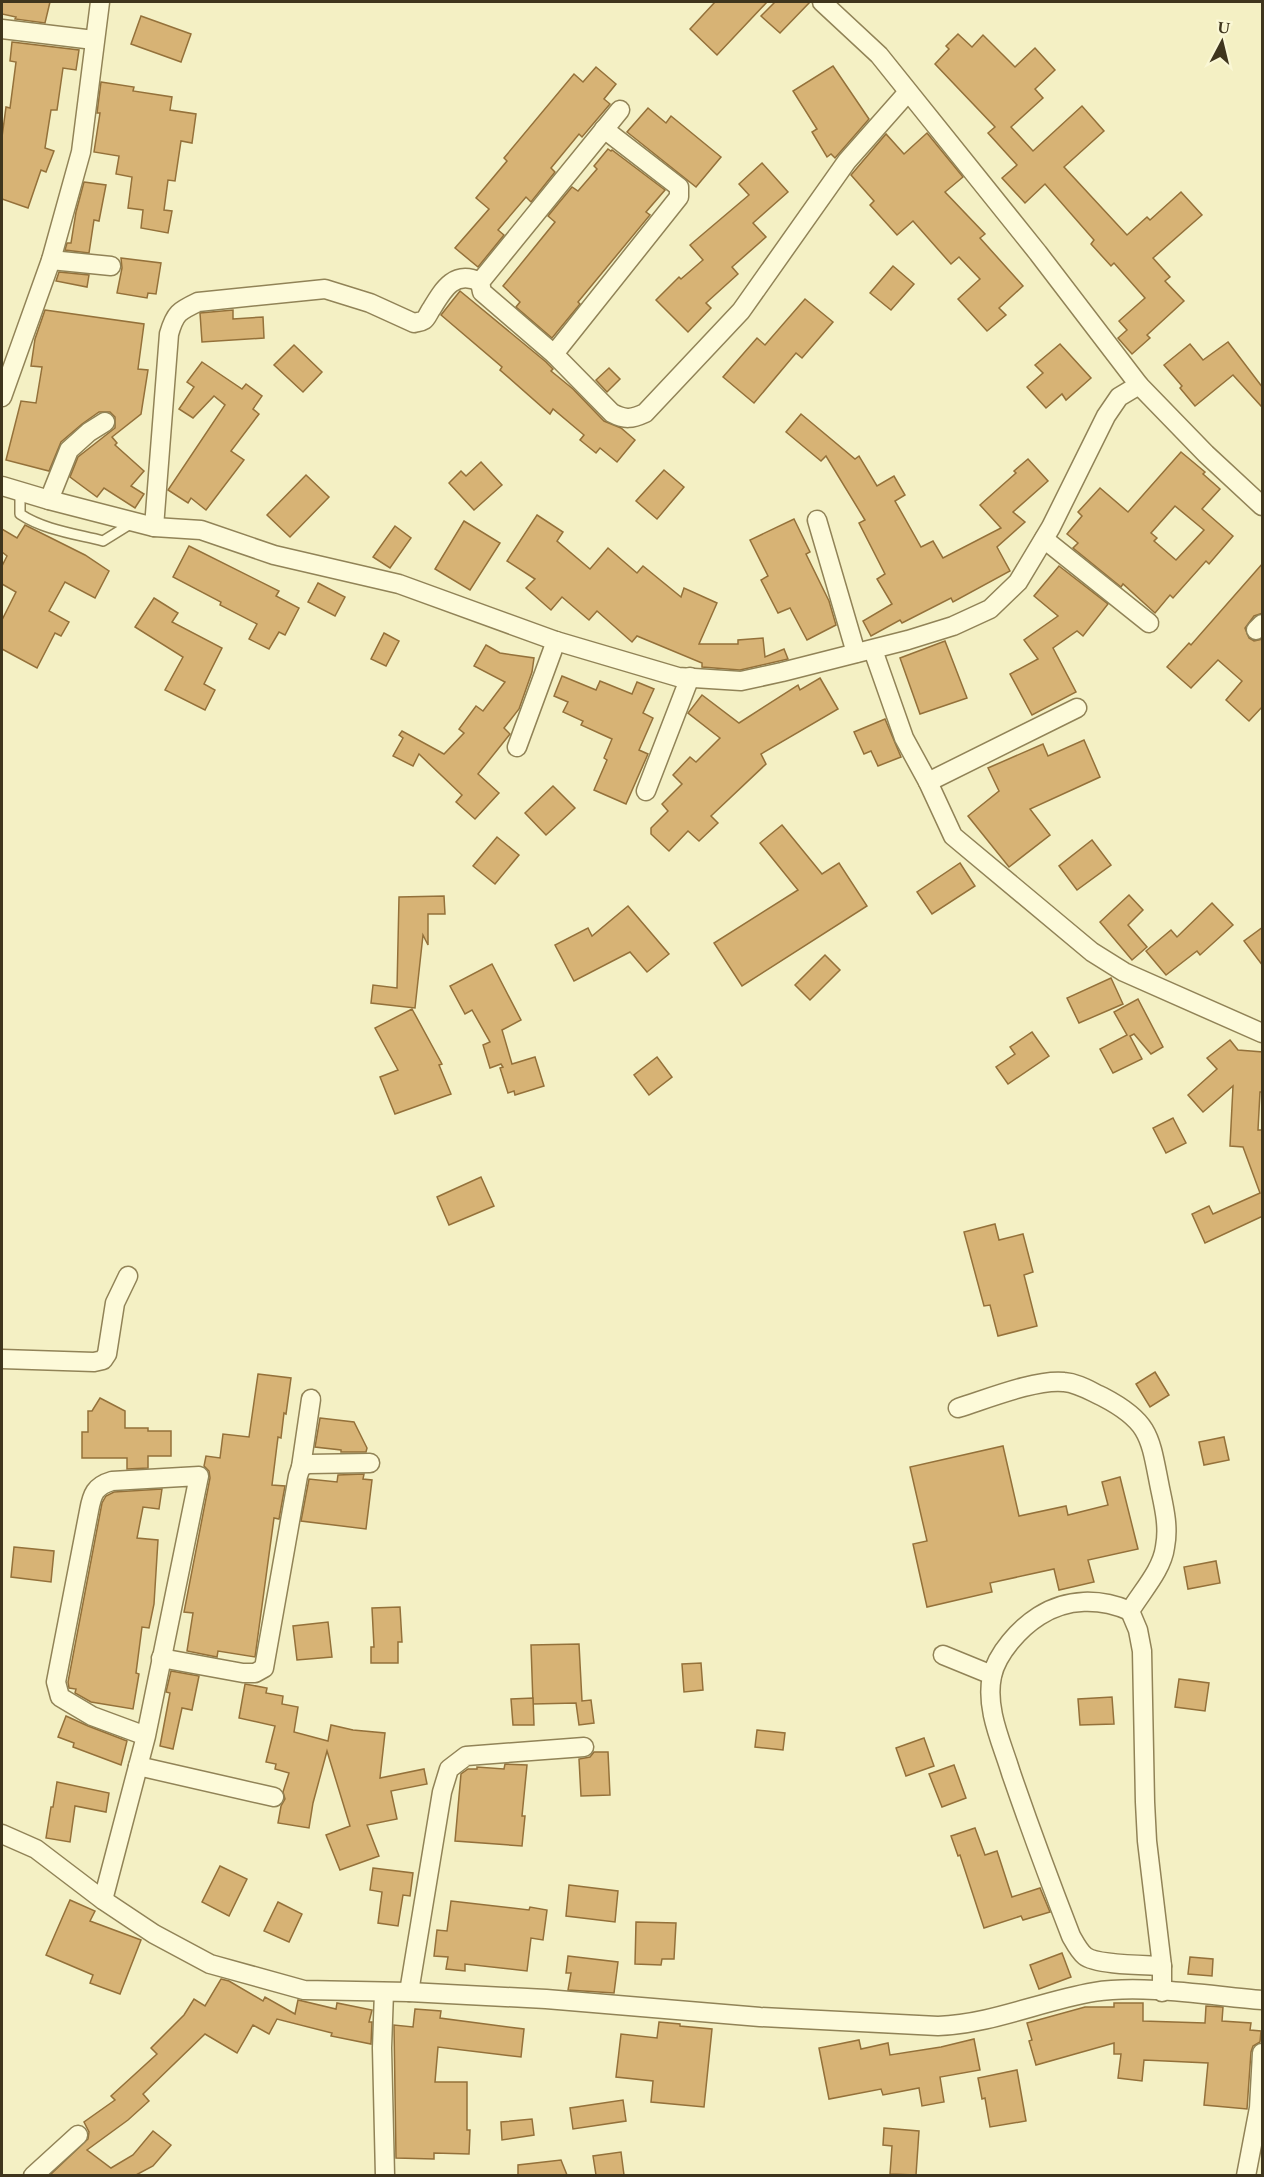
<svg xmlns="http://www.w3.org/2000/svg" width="1264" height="2177" font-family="Spectral,serif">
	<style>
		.building { fill: #d7b375; stroke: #94713a; stroke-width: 1.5; fill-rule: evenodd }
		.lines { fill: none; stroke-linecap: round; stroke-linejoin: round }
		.service-casing { stroke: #918357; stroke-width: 12 }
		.minor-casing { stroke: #918357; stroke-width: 21 }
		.service { stroke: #fdfad9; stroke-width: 9 }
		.minor { stroke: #fdfad9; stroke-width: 18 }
	</style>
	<rect width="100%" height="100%" fill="#f4f0c4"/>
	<g class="building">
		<polygon points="2,2 50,2 45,23 15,19 16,17 2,14"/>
		<polygon points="715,2 767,2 717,55 690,29"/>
		<polygon points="775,2 810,2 780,33 761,16"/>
		<polygon points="141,16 191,34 181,62 131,44"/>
		<polygon points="958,34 972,47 983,35 1015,67 1035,48 1055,70 1035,89 1043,98 1011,127 1033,151 1082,106 1104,131 1064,167 1127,235 1147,217 1150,220 1181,192 1202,215 1153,258 1170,277 1165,281 1184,301 1147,335 1150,338 1132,354 1118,338 1127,330 1119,321 1145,298 1114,263 1111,266 1091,244 1094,240 1045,184 1025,203 1002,178 1017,165 988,133 995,127 935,64 949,49 946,46"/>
		<polygon points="12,42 79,50 76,70 63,68 57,110 51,110 45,148 54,151 46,172 41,170 28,208 2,199 2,137 6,107 10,108 16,62 10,61"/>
		<polygon points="833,66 869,119 835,158 831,154 827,157 812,132 817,129 793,91"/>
		<polygon points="596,67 616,84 604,99 610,104 582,137 579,134 551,168 555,172 531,202 526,197 498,230 504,235 478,267 455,248 489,209 476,198 507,161 504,158 574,74 583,82"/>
		<polygon points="101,82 134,87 133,91 172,97 170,110 196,114 192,143 181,141 175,181 168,180 164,210 172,211 168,233 141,228 143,210 128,208 132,177 116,174 119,156 94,152 100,113 97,113"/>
		<polygon points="648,108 666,123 671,116 721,157 696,187 627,132"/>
		<polygon points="927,133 963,177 945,192 985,234 980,238 1023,286 999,308 1006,315 987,331 958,299 980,279 959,257 951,264 913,221 897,235 870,205 874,201 851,175 886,134 904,154"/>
		<polygon points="608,149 611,151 612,150 665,190 646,212 650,215 578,302 580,304 552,338 516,307 520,302 503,286 555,222 548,216 572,187 578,191 597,169 594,166"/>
		<polygon points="762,163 788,192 753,223 766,237 732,267 738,274 706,303 711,308 688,332 656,300 679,277 681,279 703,260 690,245 749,195 739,184"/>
		<polygon points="84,182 106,185 99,221 94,220 89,253 65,250 67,243 71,243 76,212"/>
		<polygon points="121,258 161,263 156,294 148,293 147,298 117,293 122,268"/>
		<polygon points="893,266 914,284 891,310 870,293"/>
		<polygon points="59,272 89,275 87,287 56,281"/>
		<polygon points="460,291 546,362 553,369 551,371 573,389 604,421 621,428 635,440 617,462 600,448 596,453 580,440 584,435 553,409 550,414 500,370 502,367 441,315"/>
		<polygon points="805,299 833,322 802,358 796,353 754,403 723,377 757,338 765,345"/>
		<polygon points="45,310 144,324 138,369 148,370 141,414 112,437 117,443 115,445 144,471 131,486 144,494 135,508 104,488 97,497 70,477 78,457 115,428 115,417 110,412 99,412 82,424 61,442 49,471 6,460 21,401 36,403 42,367 31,366 35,339"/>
		<polygon points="233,310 233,319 263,317 264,338 202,342 200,313"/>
		<polygon points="1228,342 1263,388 1263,405 1261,406 1233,375 1195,406 1180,388 1182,386 1164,365 1190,344 1203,360"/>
		<polygon points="1060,344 1091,378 1066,400 1062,394 1046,408 1027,387 1043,373 1035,365"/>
		<polygon points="294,345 322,372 303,392 274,365"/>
		<polygon points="202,362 242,389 246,384 262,396 253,409 259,414 231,451 244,460 206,510 191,498 188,503 168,490 225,405 214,396 193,418 179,409 194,387 187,382"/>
		<polygon points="609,368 620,379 607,392 596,380"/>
		<polygon points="801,414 855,459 859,456 877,486 894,476 905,495 895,501 921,547 933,541 943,558 1001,528 980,505 1016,473 1014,471 1028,459 1048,481 1013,512 1025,522 997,547 1010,571 953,602 951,598 902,623 900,620 871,636 863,621 892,604 877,579 885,574 859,523 865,520 826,456 821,461 786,432"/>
		<path d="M1181,452L1205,472L1203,474L1220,489L1202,509L1233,536L1209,564L1206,561L1173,598L1170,595L1155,613L1123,584L1121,587L1073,548L1078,543L1067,534L1082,516L1078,512L1100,488L1128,512ZM1175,506L1204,530L1176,560L1154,541L1157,538L1151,533Z"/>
		<polygon points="481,462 502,485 474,510 449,483 461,471 466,476"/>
		<polygon points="664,470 684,487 657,519 636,501"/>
		<polygon points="306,475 329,497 290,537 267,515"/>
		<polygon points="537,515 563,532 557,541 590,569 608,548 637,573 643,566 681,597 684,588 717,603 699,644 738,644 738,640 763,638 765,657 784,649 788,659 740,670 702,667 702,663 637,636 632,642 597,611 589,620 562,597 551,610 526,588 535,579 507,561"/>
		<polygon points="794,519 810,552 806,554 829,601 836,625 807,640 790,608 778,613 761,580 768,576 750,540"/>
		<polygon points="464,521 500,543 470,590 435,569"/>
		<polygon points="25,525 85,555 109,571 95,598 65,582 49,611 69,622 61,636 55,633 37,668 2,649 2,620 16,592 2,584 2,566 7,556 2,552 2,529 17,538"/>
		<polygon points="395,526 411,538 390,568 373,557"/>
		<polygon points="189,546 279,591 276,596 299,608 285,635 279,632 269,649 249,639 257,624 220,605 221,602 173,577"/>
		<polygon points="1263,563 1263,613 1254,616 1245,628 1249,638 1254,641 1263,639 1263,706 1249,721 1226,700 1242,681 1218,660 1191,688 1167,667 1189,643 1191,645"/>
		<polygon points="1059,566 1108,604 1083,636 1077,631 1053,648 1076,692 1032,715 1010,674 1038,659 1024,640 1058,616 1034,596"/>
		<polygon points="318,583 345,597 335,616 308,602"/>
		<polygon points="154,598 178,613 172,622 222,648 204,684 215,690 205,710 165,690 183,657 135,627"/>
		<polygon points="384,633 399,641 386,666 371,659"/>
		<polygon points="945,641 967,698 920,714 900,658"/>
		<polygon points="486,645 500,653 534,658 532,672 519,709 504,728 510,734 478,774 499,793 475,819 456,802 462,795 419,754 413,766 393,756 403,738 399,735 402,731 444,754 464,733 459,729 476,706 483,711 505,682 474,666"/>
		<polygon points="562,676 596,690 600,681 632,694 637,682 654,689 643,713 653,718 639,750 648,754 626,804 594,790 607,760 604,758 612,739 581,725 583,721 563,712 568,702 554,696"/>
		<polygon points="820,678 838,709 761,754 766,764 711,816 718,823 699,841 688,831 669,851 651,834 651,828 668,811 662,804 682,784 673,775 690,757 696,762 720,738 688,713 702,695 739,723 798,685 800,690"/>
		<polygon points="885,719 901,757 878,766 871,751 864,754 854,732"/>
		<polygon points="1084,740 1100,777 1030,809 1050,835 1009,867 968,816 999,791 988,768 1043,744 1048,756"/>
		<polygon points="553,786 575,808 546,835 525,813"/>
		<polygon points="782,825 822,874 839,863 867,906 742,986 714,943 798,890 760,843"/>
		<polygon points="497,837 519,855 495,884 473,866"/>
		<polygon points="1092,840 1111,865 1077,890 1059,866"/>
		<polygon points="960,863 975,886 932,914 917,892"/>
		<polygon points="1129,895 1143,910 1128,925 1147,947 1132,960 1100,922"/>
		<polygon points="444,896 445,914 428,914 428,945 423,935 415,1008 371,1003 373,985 397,988 399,897"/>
		<polygon points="1212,903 1233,925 1200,955 1197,951 1166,975 1146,951 1171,930 1177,937"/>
		<polygon points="628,906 669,954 647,972 630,952 574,981 555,945 588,928 592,936"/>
		<polygon points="1263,927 1263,966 1244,941"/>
		<polygon points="825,955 840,970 810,1000 795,985"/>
		<polygon points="492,964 521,1020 502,1030 512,1064 535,1057 544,1086 515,1095 514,1091 508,1093 500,1068 503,1067 501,1064 490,1068 483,1045 490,1042 472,1010 465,1014 450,986"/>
		<polygon points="1111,978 1123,1004 1079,1023 1067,998"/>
		<polygon points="1138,999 1163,1047 1151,1054 1134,1034 1130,1036 1142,1059 1113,1073 1100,1049 1127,1035 1114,1012"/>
		<polygon points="412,1009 442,1064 439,1065 451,1094 395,1114 380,1077 398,1070 375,1028"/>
		<polygon points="1032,1032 1049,1056 1008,1084 996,1067 1015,1054 1010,1047"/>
		<polygon points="1230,1040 1238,1050 1263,1052 1263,1092 1260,1092 1258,1130 1263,1130 1263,1216 1205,1243 1192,1214 1209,1206 1213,1214 1260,1193 1243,1147 1230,1146 1233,1086 1203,1112 1188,1095 1217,1069 1207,1058"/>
		<polygon points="657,1057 672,1077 649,1095 634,1075"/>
		<polygon points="1173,1118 1186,1143 1166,1153 1153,1128"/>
		<polygon points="481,1177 494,1206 449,1225 437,1197"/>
		<polygon points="995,1224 999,1240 1023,1234 1033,1272 1024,1275 1037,1326 998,1336 990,1305 984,1306 964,1232"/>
		<polygon points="1155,1372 1169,1395 1150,1407 1136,1384"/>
		<polygon points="258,1374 291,1378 286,1414 284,1413 281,1438 278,1437 272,1485 285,1486 279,1519 274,1518 255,1657 218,1651 217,1657 187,1651 193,1613 184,1612 210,1478 209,1471 204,1466 206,1456 220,1458 223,1434 249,1437"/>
		<polygon points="100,1398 125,1411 125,1428 148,1428 148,1431 171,1431 171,1456 148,1456 148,1468 127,1469 127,1458 82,1458 82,1432 88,1432 88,1411 92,1411"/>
		<polygon points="320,1418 354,1422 367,1448 366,1452 341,1452 341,1450 315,1447"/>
		<polygon points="1224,1437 1229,1460 1204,1465 1199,1442"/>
		<polygon points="1003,1446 1019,1516 1066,1506 1068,1515 1108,1505 1102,1482 1120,1477 1138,1549 1088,1560 1094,1582 1059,1590 1054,1569 990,1583 992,1592 927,1607 913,1544 927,1541 910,1467"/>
		<polygon points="364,1474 363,1479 372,1480 366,1529 301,1521 309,1479 337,1482 338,1475"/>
		<polygon points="162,1489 159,1509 143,1507 137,1538 158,1540 154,1604 149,1628 142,1627 136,1673 139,1674 133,1709 91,1702 75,1693 76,1689 69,1688 68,1682 102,1503 106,1496 114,1492"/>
		<polygon points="14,1547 54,1551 51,1582 11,1577"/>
		<polygon points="1216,1561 1220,1583 1188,1589 1184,1567"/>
		<polygon points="400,1607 402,1642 398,1642 398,1663 371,1663 371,1647 374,1647 372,1608"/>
		<polygon points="328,1622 332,1657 297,1660 293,1626"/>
		<polygon points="579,1644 582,1701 591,1700 594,1723 579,1725 576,1703 533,1704 531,1645"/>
		<polygon points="701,1663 703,1690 684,1692 682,1664"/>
		<polygon points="171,1671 199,1676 192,1710 182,1708 173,1749 160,1746 170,1693 166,1692"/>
		<polygon points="1179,1679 1209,1683 1205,1711 1175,1707"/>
		<polygon points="245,1684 267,1688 266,1693 283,1696 282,1704 298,1707 294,1732 328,1741 331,1725 353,1730 385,1733 380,1778 424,1769 427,1784 391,1791 397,1819 367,1825 379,1856 340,1870 326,1835 350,1826 327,1751 313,1803 309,1828 278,1823 281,1806 285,1799 283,1792 289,1773 275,1769 276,1764 266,1762 275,1726 239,1718"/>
		<polygon points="1112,1697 1114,1724 1080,1725 1078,1699"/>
		<polygon points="533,1698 534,1725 513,1725 511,1699"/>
		<polygon points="66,1716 88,1726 127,1741 121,1765 73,1747 74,1743 58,1737"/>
		<polygon points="757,1730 785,1733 783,1750 755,1747"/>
		<polygon points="924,1738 934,1766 906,1776 896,1748"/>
		<polygon points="594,1752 608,1752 610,1795 581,1796 579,1759 590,1757"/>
		<polygon points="505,1764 527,1765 522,1816 525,1816 522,1846 455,1841 461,1774 468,1769 477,1769 477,1767 504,1769"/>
		<polygon points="954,1765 966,1798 942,1807 929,1774"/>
		<polygon points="57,1782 109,1793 106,1812 75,1806 70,1842 46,1838 51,1807 53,1807"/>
		<polygon points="975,1828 985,1855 997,1851 1012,1897 1040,1888 1050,1912 1023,1920 1021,1916 984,1928 960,1855 958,1856 951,1836"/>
		<polygon points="220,1866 247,1879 229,1916 202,1902"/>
		<polygon points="373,1868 413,1873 410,1896 403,1895 398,1926 378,1923 382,1892 370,1890"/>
		<polygon points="569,1885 618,1891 615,1922 566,1916"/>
		<polygon points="70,1900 95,1911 90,1921 141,1940 120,1994 90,1983 93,1975 46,1955"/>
		<polygon points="451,1901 529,1910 530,1907 547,1910 543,1940 531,1938 527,1971 465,1964 465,1971 446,1969 448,1957 434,1956 437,1930 447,1931"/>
		<polygon points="278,1902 302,1914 289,1942 264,1931"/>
		<polygon points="636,1922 676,1923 674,1959 662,1959 661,1965 635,1964"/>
		<polygon points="1062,1953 1071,1977 1039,1989 1030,1965"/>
		<polygon points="568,1956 618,1962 614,1993 568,1990 571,1973 566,1973"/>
		<polygon points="1190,1957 1213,1959 1212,1976 1188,1974"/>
		<polygon points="221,1979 229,1981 263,2001 265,1997 295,2014 298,2000 336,2009 337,2003 372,2010 369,2022 372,2022 371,2044 331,2036 332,2033 277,2019 269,2034 253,2025 237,2053 205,2034 143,2094 149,2101 128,2120 87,2150 111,2168 133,2155 153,2131 171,2145 153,2166 136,2175 50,2175 88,2139 89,2132 84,2122 115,2100 111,2096 157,2054 151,2048 184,2015 194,1999 205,2006"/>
		<polygon points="1114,2003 1143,2003 1143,2021 1205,2023 1206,2006 1223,2007 1222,2021 1251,2023 1250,2030 1261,2031 1260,2042 1253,2046 1251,2052 1247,2109 1204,2105 1208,2063 1144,2060 1142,2081 1118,2078 1121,2054 1114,2054 1114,2043 1036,2065 1029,2041 1032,2040 1027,2023 1085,2007 1114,2007"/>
		<polygon points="415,2009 441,2011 440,2018 524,2029 521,2057 438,2047 435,2082 467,2082 467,2130 470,2130 469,2154 434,2153 434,2159 396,2158 394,2025 413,2027"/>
		<polygon points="659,2022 680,2024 680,2026 712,2029 704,2107 651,2102 653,2081 616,2077 621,2034 657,2038"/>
		<polygon points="974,2039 980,2070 940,2077 944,2102 922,2106 919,2088 883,2095 881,2089 829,2099 819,2048 859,2040 861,2049 888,2043 890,2055 941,2047"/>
		<polygon points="1017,2070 1026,2121 990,2127 985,2098 982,2099 978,2078"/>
		<polygon points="623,2100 626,2121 573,2129 570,2108"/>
		<polygon points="532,2119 534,2135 502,2140 501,2122"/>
		<polygon points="884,2128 919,2131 916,2175 890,2174 892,2146 883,2145"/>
		<polygon points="621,2152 624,2175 596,2175 593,2156"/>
		<polygon points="561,2160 567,2175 518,2175 518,2165"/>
	</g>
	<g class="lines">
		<g class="service-casing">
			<path id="service" d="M20,492V514C44,530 76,534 103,541L132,523"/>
		</g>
		<g class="minor-casing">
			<g id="minor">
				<polyline points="822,2 879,55 1038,253 1139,385"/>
				<polyline points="2,29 94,40"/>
				<path d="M620,110L480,282L482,292L554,354L612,413C625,420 632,419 645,413L741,311L847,161L908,92"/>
				<polyline points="51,260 111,266"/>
				<polyline points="554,354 679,197 679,187 604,129"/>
				<polyline points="2,397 51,260 81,152 100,2"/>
				<polyline points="2,486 49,500 154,527 201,530 274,555 399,584 556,641 678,677 741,681 782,672 908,640 953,626 990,609 1018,582 1051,527 1106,416 1119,397 1139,385 1206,454 1262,506"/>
				<polyline points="49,500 69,450 89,432 105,422"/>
				<polyline points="817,520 856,653"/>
				<path d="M154,527L169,334C175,313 179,311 198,302L325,289L370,303L414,323C417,322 421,322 424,320C427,318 429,312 432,308C444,288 455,270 480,282"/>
				<polyline points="1044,539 1149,623"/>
				<polyline points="1256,630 1262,624"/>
				<polyline points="873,650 904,738 928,782 953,836 1092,952 1124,972 1262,1033"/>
				<polyline points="517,747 556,641"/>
				<polyline points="928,782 1077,708"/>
				<polyline points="646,791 690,677"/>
				<polyline points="2,1359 94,1362 103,1360 107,1354 115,1303 128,1276"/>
				<path d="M958,1408C987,1399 1036,1379 1064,1382C1078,1383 1090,1391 1103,1397C1151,1422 1150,1438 1160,1488C1164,1507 1169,1527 1165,1547C1162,1570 1142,1591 1130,1611L1138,1630L1142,1651L1145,1802L1147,1841L1162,1966V1992"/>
				<polyline points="301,1467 311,1399"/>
				<path d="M1130,1611C1100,1598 1067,1598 1039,1616C1020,1628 997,1653 992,1676C985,1709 1002,1743 1011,1773C1030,1828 1050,1882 1071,1936C1075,1943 1079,1951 1085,1956C1096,1965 1146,1965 1162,1966"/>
				<polyline points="943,1655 992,1675"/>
				<polyline points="161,1658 243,1673 255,1673 264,1668 298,1476 301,1467 308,1464 370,1463"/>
				<polyline points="138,1766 274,1797"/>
				<path d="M2,1834L36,1849L103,1900L154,1934L210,1964L304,1990L409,1992L546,1999L760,2017L938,2026C992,2024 1041,2001 1094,1992C1143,1984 1212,1996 1262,2000"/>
				<path d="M103,1900L146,1736L199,1476L112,1481C95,1486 92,1494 89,1511L56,1682L60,1697L92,1716L146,1736"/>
				<polyline points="384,1992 382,2048 385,2176"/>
				<polyline points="409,1992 442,1792 449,1769 466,1756 584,1747"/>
				<polyline points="33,2176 78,2135"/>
				<polyline points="1246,2176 1259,2108 1262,2053"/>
			</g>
		</g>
		<use href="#service" class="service"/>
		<use href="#minor" class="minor"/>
	</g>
	<rect width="1264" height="2177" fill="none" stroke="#3f351d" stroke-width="6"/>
	<g transform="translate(1222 42) rotate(7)" stroke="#faf7d5" stroke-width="4.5" paint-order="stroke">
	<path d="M0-4.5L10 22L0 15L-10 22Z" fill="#3f351d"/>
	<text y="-9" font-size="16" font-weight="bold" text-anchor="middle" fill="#3f351d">U</text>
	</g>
</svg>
